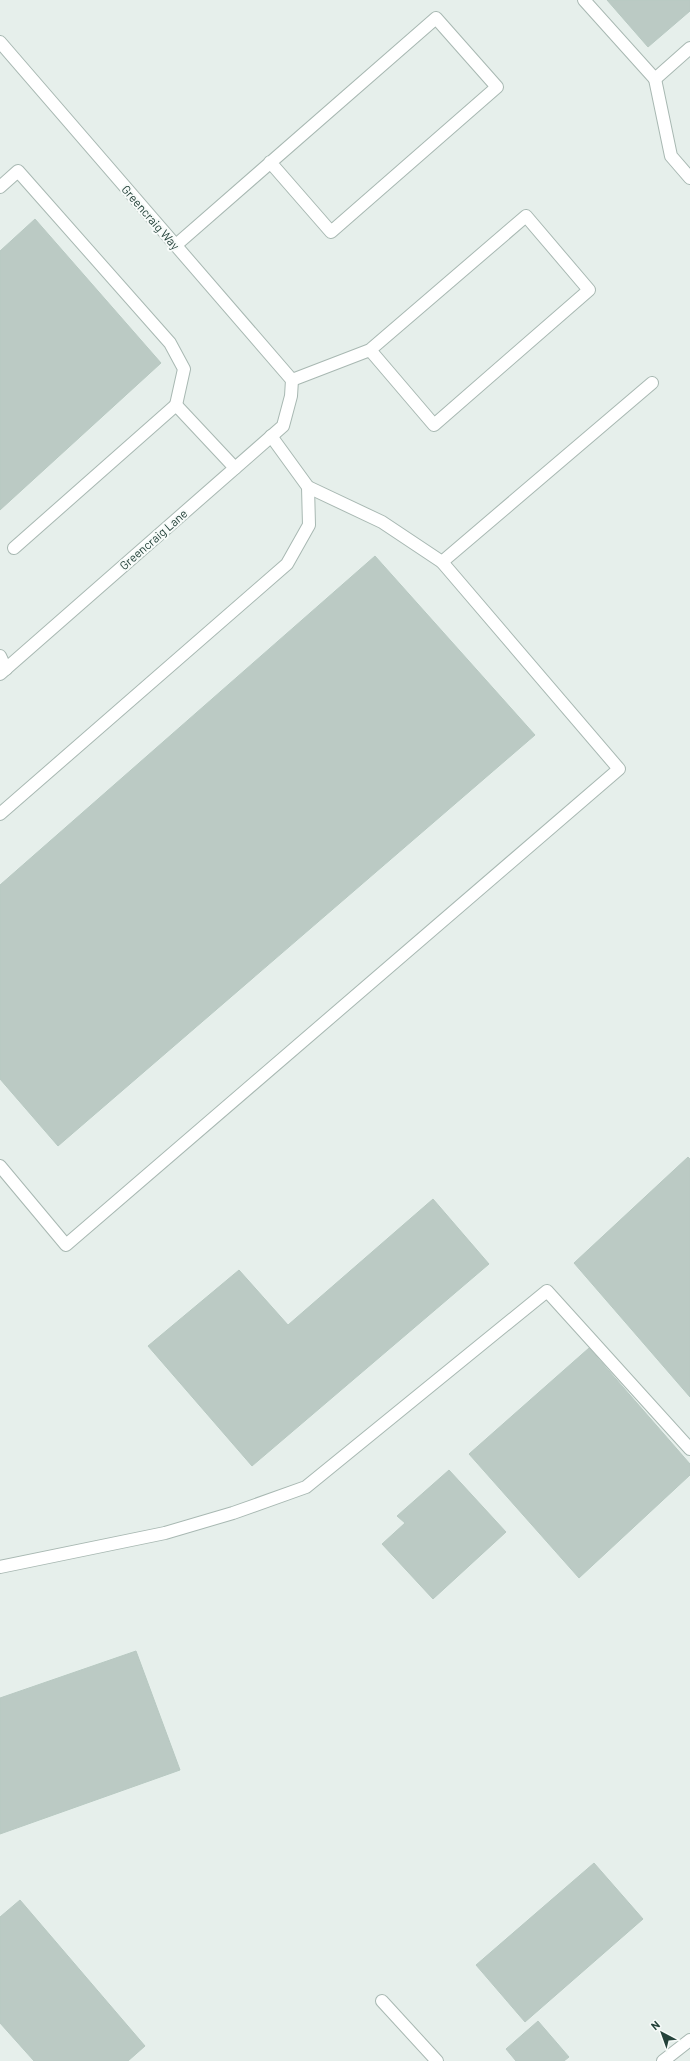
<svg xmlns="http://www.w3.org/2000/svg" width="690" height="2061" font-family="Barlow,sans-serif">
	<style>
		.building { fill: #bbcac4; stroke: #b8c9c2 }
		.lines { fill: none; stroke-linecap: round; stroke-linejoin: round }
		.minor-casing { stroke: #a8b8b2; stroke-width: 14 }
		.minor { stroke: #fff; stroke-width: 12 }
		.labels { text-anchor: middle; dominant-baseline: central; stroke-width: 4; stroke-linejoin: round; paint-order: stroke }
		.street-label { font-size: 12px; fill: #24423a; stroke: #f7fbf9 }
	</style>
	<rect width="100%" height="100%" fill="#e6efeb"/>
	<g class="building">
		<polygon points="607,0 690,0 690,11 648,47"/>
		<polygon points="35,219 161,363 0,510 0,251"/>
		<polygon points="375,556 535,735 58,1146 0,1079 0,885"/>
		<polygon points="688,1157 690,1159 690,1397 574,1263"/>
		<polygon points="433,1199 489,1264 252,1466 148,1346 239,1270 288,1325"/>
		<polygon points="589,1348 690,1464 690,1475 579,1578 469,1454"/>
		<polygon points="449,1470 506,1532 433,1599 382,1544 405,1523 397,1516"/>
		<polygon points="136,1651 180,1770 0,1834 0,1698"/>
		<polygon points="594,1863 643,1919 525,2022 476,1965"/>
		<polygon points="20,1900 145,2046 128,2061 34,2061 0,2023 0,1917"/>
		<polygon points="538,2021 569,2057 564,2061 516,2061 506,2049"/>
	</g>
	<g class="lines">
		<g class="minor-casing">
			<g id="minor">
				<polyline points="584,0 655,79 690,48"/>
				<polyline points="0,42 292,380 291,396 283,426 0,674"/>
				<polyline points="655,79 671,156 690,178"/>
				<polyline points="0,187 18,171 170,343 184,369 176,405"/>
				<polyline points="176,245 436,18 497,87 331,232 270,162"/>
				<polyline points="292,380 370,350 526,216 589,290 434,425 370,350"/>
				<polyline points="14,548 176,405 235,468"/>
				<polyline points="442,562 652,383"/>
				<polyline points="0,656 6,669"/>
				<polyline points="0,814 287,564 309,525 308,487 271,436"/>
				<polyline points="0,1166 66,1245 619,769 442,562 382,522 308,487"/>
				<polyline points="0,1567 165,1533 233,1513 306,1487 547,1291 690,1449"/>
				<polyline points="382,2001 437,2061"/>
				<polyline points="663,2061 690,2040"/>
			</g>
		</g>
		<use href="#minor" class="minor"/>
	</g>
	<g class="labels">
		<g class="street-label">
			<text transform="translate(151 217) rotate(49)">Greencraig Way</text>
			<text transform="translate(153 539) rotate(-41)">Greencraig Lane</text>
		</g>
	</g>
	<g transform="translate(662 2033) rotate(319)" stroke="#f7fbf9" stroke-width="3" paint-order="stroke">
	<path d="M0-3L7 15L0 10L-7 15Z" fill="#24423a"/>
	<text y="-6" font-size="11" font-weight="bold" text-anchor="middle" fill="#24423a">N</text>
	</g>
</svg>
